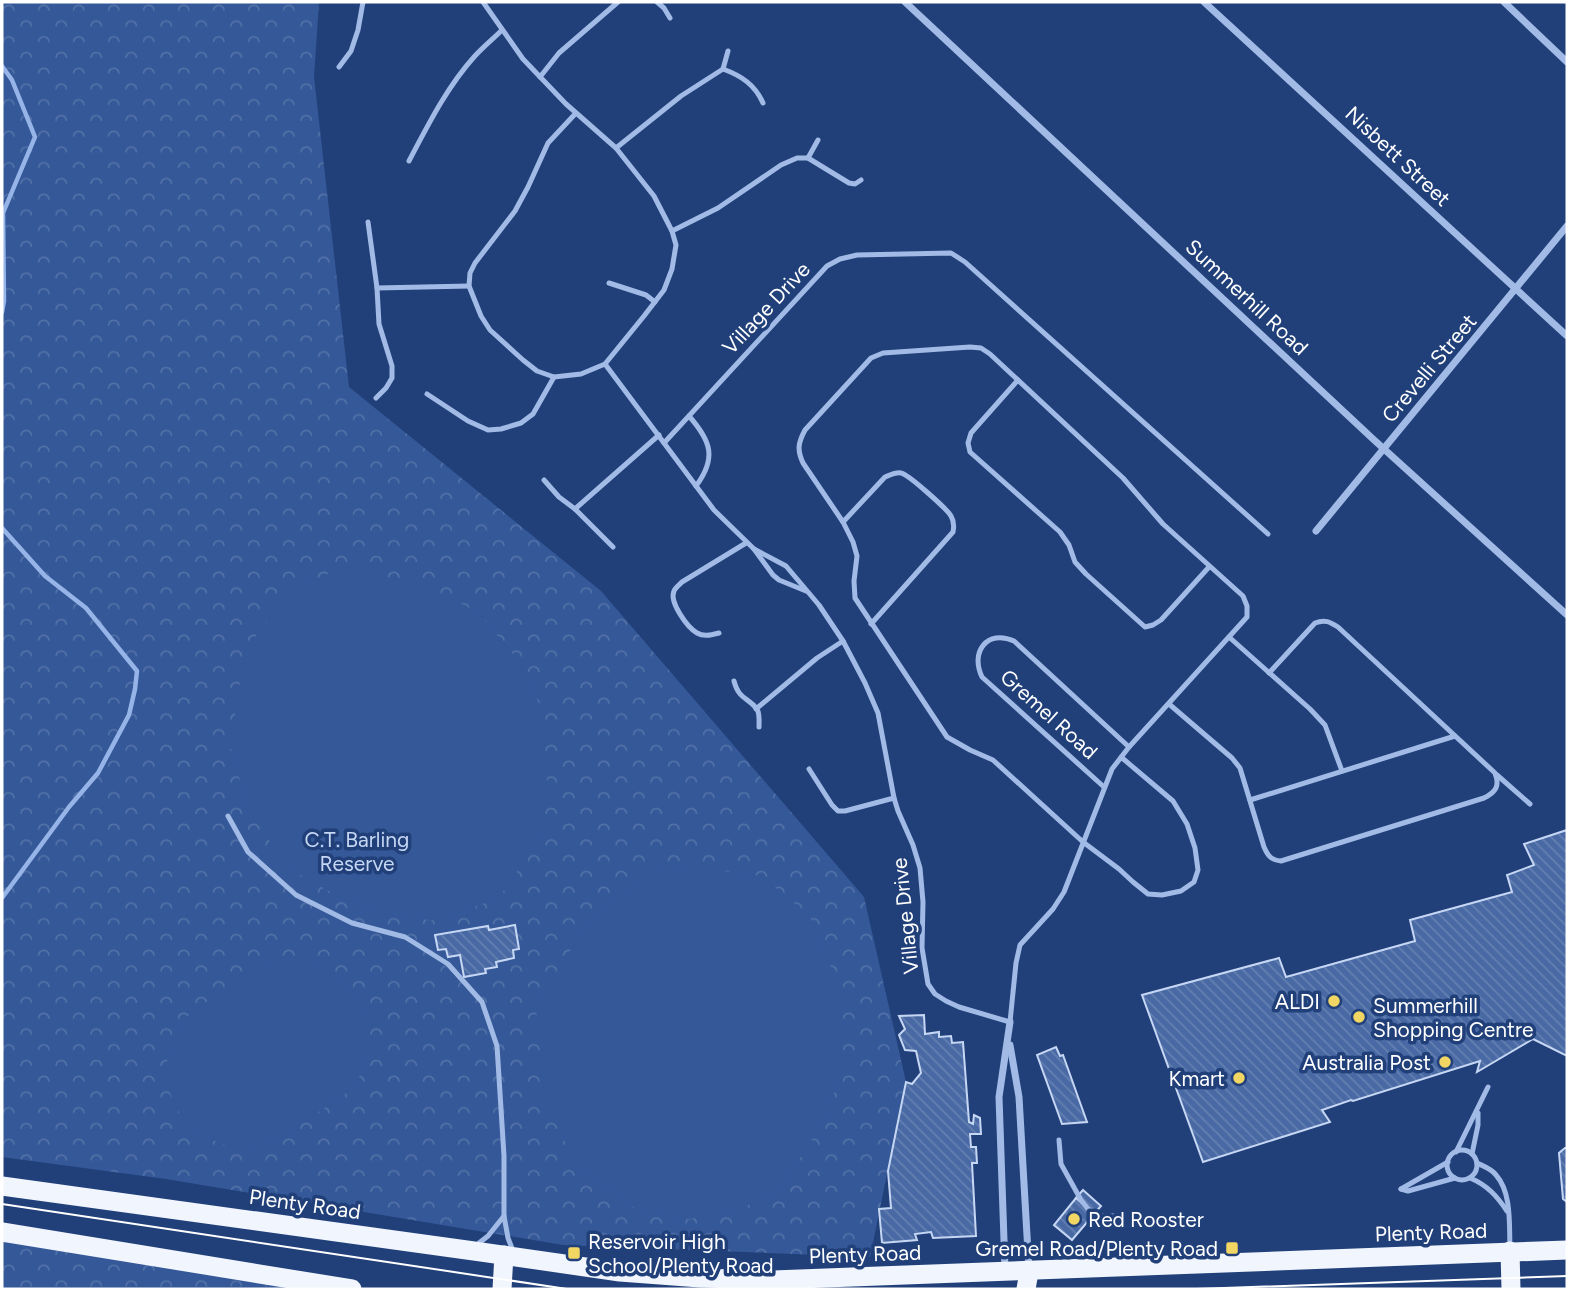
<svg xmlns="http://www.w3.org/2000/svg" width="1569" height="1291" font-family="Figtree,sans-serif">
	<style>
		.park { fill: url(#park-crowns) }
		.pitch { fill: #345898 }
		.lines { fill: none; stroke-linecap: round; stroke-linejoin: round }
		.stream { stroke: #96b4e7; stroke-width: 4.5 }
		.building { fill: url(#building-back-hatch); stroke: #c6d7f4; stroke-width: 2 }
		.service { stroke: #a2bbe6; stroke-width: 5 }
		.minor { stroke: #a2bbe6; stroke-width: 7 }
		.trunk { stroke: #f1f5fe; stroke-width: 19 }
		.tram { stroke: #fff; stroke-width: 2 }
		.poi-dot { fill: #f2d664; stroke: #21407a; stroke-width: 2.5 }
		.labels { text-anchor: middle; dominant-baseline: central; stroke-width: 7; stroke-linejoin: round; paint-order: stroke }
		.street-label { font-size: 21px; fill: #fff; stroke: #21407a }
		.park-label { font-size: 21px; fill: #c6d7f4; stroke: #21407a }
		.poi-label { font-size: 21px; fill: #fff; stroke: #21407a; text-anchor: end }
	</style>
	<defs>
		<pattern id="park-crowns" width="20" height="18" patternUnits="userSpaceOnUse" patternTransform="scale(1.75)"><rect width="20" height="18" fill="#345898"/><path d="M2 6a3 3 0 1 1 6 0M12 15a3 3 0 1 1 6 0" fill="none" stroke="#5271a7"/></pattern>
		<pattern id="building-back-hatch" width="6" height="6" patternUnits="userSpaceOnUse" patternTransform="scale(1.75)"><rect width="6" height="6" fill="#4969a4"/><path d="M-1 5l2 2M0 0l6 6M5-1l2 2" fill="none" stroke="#6480b2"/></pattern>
	</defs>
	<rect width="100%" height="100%" fill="#21407a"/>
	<g class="park">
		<polygon points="2,2 319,2 314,77 349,387 601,591 864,897 906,1082 870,1257 563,1245 166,1179 2,1157"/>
		<polygon points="2,1235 346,1289 2,1289"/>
	</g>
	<g class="pitch">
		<polygon points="343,566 423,586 478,612 520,663 543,712 547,781 544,833 499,897 440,921 386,915 336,895 288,868 249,811 230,745 245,651 285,596"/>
		<polygon points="665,863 760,876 809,915 832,970 843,1024 840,1077 823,1123 779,1190 734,1212 689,1219 634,1207 577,1166 545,1102 536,1007 590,918"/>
		<path d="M291,961C305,962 319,965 332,973C370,997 380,1052 352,1088C346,1094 337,1099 330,1104C314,1115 297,1127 281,1138C201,1173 134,1091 184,1019L252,968L277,962Z"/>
	</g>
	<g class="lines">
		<g class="stream">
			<polyline points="2,66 12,80 35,137 3,213 4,301 2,312"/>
			<polyline points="2,528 45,576 86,608 137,671 135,689 129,715 98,773 69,807 2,898"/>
		</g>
	</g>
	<g class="building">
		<polygon points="1567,830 1567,1056 1533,1039 1477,1072 1480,1061 1353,1101 1351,1100 1322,1110 1330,1122 1203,1162 1142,995 1279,958 1286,977 1415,941 1410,920 1512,892 1507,875 1534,865 1524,844"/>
		<polygon points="515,925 519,949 513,950 514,958 496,962 497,967 485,969 486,973 464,977 460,955 448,957 446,949 438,950 435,935 488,926 489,930"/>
		<polygon points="924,1015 925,1034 939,1032 939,1037 951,1036 952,1043 963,1042 969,1122 973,1124 974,1115 980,1118 981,1134 970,1134 971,1147 976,1147 977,1163 972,1163 976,1236 933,1238 931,1232 915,1234 917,1240 882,1243 879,1209 891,1208 888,1171 906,1082 912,1084 921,1073 916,1051 905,1050 899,1035 905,1029 899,1016"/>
		<polygon points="1056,1047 1060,1056 1063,1055 1087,1122 1062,1124 1037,1055"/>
		<polygon points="1565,1148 1567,1148 1567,1202 1563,1199 1559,1153"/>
		<polygon points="1083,1190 1101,1206 1094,1214 1076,1198"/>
		<polygon points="1076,1198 1094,1214 1072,1240 1054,1225"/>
	</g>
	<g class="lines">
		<g class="service">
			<polyline points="483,2 523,59 566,104 616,148 654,196 672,231 676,245 672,269 664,290 644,316 605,364 581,374 554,377 537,371 523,360 490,330 481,316 469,286 470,273 475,263 515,211 528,187 548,143 576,113"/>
			<polyline points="657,2 664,8 670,18"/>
			<path d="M728,51L723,69C742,76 755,85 763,103"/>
			<polyline points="339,67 351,51 358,30 363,2"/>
			<polyline points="540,77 559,53 618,2"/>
			<polyline points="616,148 681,96 723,69"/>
			<polyline points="808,158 818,140"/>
			<path d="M409,161C428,125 447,87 474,57C483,47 493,39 502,30"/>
			<polyline points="368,222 377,288 379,324 392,366 392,378 386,388 376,398"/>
			<polyline points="672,231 718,208 781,165 797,158 808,158 849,183 855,184 861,180"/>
			<polyline points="609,283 646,295 655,302"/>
			<polyline points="377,288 469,286"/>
			<polyline points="605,364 714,510 754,549 773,575 779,580 806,591"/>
			<polyline points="1018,380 971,433 968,443 970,452 1060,532 1069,545 1075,562 1086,574 1145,627 1153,625 1161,620 1209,567"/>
			<polyline points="427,394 468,421 488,430 501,429 521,423 533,414 554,377"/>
			<path d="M689,416C711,441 717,458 696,486"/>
			<polyline points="664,443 827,266 840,259 857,255 951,253 965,262 1268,534"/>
			<polyline points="544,480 559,497 575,509 613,547"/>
			<polyline points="575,509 659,435"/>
			<path d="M843,522L885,477C890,475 896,472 901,473C908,474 947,509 951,516C954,521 954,527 953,532L871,624"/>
			<path d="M754,549L786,566L819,605L843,641L865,683L878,713L894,798L898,811L913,845L920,868L923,902L922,948L928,984L935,994L946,1001L959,1007L1010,1022L1016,963L1020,945L1053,909L1064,892L1112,769L1129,747L1247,617V606L1243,596L1163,524L1123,478L990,354L981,348L970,347L883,353L871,358L805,430C798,443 797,450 803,463L843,522L853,542L857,556L854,581L855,598L947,737L970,750L993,760L1083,842L1119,869L1133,882L1148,894L1162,895L1181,891L1194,882L1198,870L1195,848L1187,824L1173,801L1121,757"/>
			<path d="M719,633C711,635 704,637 697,633C687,627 669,602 674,591C675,588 680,584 682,582L746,543"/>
			<polyline points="1229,637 1310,709 1325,725 1342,771"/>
			<path d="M734,681C739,700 748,697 757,709C760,714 759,722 759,727"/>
			<path d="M1169,704L1232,758L1240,768L1264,847C1268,856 1271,860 1281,861L1484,798C1496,792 1500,786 1495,773L1338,627C1330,622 1325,619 1315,623L1269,673"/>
			<polyline points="756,709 817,658 843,641"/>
			<polyline points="809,769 832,805 838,811 845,811 894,798"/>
			<polyline points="1497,775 1530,804"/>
			<path d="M1104,787L982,677C970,652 987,629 1014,641L1129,747"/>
			<polyline points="1250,800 1455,736"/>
			<polyline points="228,816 248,852 296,895 352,923 405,937 448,964 482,1002 497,1046 504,1156 504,1216 508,1238 513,1251"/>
			<polyline points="1059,1140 1061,1164 1081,1200 1088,1209 1102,1216 1118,1216"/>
			<circle cx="1462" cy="1165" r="15"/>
			<polyline points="1456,1152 1488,1087"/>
			<polyline points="1472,1154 1478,1125 1478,1113"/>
			<path d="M1477,1163C1483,1166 1492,1169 1496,1175C1512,1193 1509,1225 1510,1247"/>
			<path d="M1470,1178C1487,1185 1497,1196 1507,1211"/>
			<polyline points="1401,1189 1408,1191 1455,1178"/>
			<polyline points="1401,1189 1448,1162"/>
			<polyline points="476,1247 479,1243 488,1236 504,1216"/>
		</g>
		<g class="minor">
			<polyline points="905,2 1373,439 1567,615"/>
			<polyline points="1204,2 1567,336"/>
			<polyline points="1504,2 1567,62"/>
			<polyline points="1316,531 1567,226"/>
			<polyline points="1010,1045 1019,1097 1029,1270"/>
			<polyline points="1005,1269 999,1097 1010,1022"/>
		</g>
		<g class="trunk">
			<polyline points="2,1186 474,1251 620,1272 700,1278 773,1280 1567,1250"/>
			<polyline points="2,1232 352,1289"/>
			<polyline points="1510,1251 1511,1289"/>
			<polyline points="502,1289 504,1255"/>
			<polyline points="1026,1289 1029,1272"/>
		</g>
		<g class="tram">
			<polyline points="2,1204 567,1289"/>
			<polyline points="1196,1289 1567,1276"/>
		</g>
	</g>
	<g class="poi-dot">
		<circle cx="1334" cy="1001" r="7"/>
		<circle cx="1359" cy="1017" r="7"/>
		<circle cx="1445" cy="1062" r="7"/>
		<circle cx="1239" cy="1078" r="7"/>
		<circle cx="1074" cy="1219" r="7"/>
		<rect x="1225" y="1241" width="14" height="14" rx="3.5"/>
		<rect x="567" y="1246" width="14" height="14" rx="3.5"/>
	</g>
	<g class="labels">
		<g class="street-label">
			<text transform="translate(1398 156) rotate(43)">Nisbett Street</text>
			<text transform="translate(1247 297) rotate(43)">Summerhill Road</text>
			<text transform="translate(766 308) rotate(-47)">Village Drive</text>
			<text transform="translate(1429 368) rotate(-50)">Crevelli Street</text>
			<text transform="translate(1049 714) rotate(42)">Gremel Road</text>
			<text transform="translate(905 916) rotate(-96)">Village Drive</text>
			<text transform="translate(305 1204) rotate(8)">Plenty Road</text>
			<text transform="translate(1431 1232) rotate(-2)">Plenty Road</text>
			<text transform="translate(865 1254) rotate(-2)">Plenty Road</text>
		</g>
		<g class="park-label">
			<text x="357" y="839">C.T. Barling<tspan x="357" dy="24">Reserve</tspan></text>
		</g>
		<g class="poi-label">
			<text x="1320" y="1001">ALDI</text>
			<text x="1373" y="1005" text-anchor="start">Summerhill<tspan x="1373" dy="24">Shopping Centre</tspan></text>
			<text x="1431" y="1062">Australia Post</text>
			<text x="1225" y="1078">Kmart</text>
			<text x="1088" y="1219" text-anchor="start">Red Rooster</text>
			<text x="588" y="1241" text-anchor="start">Reservoir High<tspan x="588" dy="24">School/Plenty Road</tspan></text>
			<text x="1218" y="1248">Gremel Road/Plenty Road</text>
		</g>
	</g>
	<rect width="1569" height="1291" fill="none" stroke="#ffffff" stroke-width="7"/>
</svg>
